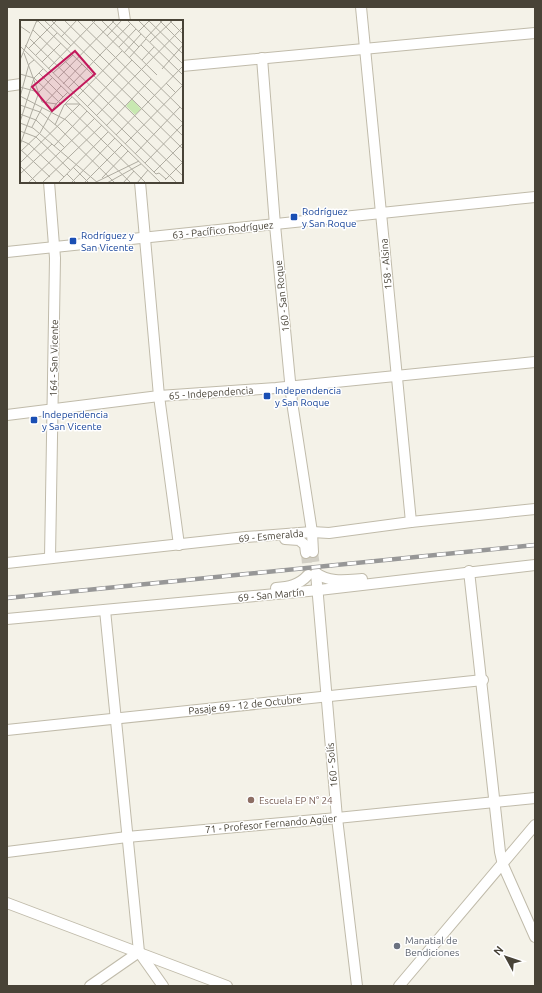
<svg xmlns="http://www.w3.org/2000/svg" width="542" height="993" font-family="Ubuntu,sans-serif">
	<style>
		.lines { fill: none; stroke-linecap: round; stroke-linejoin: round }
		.minor-tunnel { stroke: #d2cfc5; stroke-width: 10; stroke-dasharray: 10 5; stroke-linecap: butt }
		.minor-casing { stroke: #c0bbaa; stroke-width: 12 }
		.minor { stroke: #fff; stroke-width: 10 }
		.rail-casing { stroke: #979797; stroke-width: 4.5 }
		.rail { stroke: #fff; stroke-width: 3; stroke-dasharray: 9; stroke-linecap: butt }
		.transit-dot { fill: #1a4fb4; stroke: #fff; stroke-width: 1.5 }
		.education-dot { fill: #8d6e63; stroke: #fff; stroke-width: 1.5 }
		.worship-dot { fill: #6b7280; stroke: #fff; stroke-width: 1.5 }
		.labels { text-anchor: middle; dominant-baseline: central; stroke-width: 3; stroke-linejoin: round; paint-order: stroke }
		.transit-label { font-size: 10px; fill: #164399; stroke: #fff; text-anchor: start }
		.street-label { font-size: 10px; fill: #484337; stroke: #fff }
		.education-label { font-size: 10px; fill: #785e54; stroke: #fff; text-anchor: start }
		.worship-label { font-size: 10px; fill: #5b616d; stroke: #fff; text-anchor: start }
		.inset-road { fill: none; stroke: #afaca1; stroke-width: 1 }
		.view { fill: #c2185b; fill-opacity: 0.15; stroke: #c2185b; stroke-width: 2 }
		.inset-edge { fill: none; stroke: #484337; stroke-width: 2 }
	</style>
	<rect width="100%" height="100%" fill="#f4f2e8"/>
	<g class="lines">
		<g class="minor-tunnel">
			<polyline points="313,552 316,573"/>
			<polyline points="306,553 308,575"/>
		</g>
		<g class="minor-casing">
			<g id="minor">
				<polyline points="123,7 125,21"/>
				<polyline points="361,7 411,522"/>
				<polyline points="262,58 275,225 292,402 312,532 313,552"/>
				<polyline points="182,66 535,33"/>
				<polyline points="7,86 21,84"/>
				<polyline points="49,182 55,258 50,558"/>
				<polyline points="140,182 159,396 179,545"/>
				<polyline points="7,252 535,197"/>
				<polyline points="7,415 159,396 276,388 535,362"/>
				<polyline points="285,539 299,540 305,545 306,553"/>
				<polyline points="7,563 246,537 312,532 329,533 411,522 535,509"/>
				<polyline points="469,571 500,852 503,865 535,937"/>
				<polyline points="316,573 337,818 357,986"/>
				<path d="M316,573C329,583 347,580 362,579"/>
				<path d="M276,588C289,587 299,585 308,575"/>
				<polyline points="105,610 139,952 163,986"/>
				<polyline points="7,619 319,590 535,565"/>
				<polyline points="7,730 483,680"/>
				<polyline points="7,852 127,837 337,818 535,798"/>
				<polyline points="7,903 227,986"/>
				<polyline points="90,986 139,952"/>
				<polyline points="399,986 535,825"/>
			</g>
		</g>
		<use href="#minor" class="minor"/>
		<g class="rail-casing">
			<polyline id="rail" points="7,598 535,545"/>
		</g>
		<use href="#rail" class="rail"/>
	</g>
	<g class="transit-dot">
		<rect x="290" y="213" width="8" height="8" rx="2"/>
		<rect x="69" y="237" width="8" height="8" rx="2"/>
		<rect x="263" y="392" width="8" height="8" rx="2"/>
		<rect x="30" y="416" width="8" height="8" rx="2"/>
	</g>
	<circle class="education-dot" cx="251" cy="800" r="4"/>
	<circle class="worship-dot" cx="397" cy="946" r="4"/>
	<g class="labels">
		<g class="transit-label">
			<text x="302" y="211">Rodríguez<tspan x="302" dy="12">y San Roque</tspan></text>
			<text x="81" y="235">Rodríguez y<tspan x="81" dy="12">San Vicente</tspan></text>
			<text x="275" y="390">Independencia<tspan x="275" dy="12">y San Roque</tspan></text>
			<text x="42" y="414">Independencia<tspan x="42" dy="12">y San Vicente</tspan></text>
		</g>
		<g class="street-label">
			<text transform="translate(223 230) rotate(-6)">63 - Pacífico Rodríguez</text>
			<text transform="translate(386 264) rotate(-95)">158 - Alsina</text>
			<text transform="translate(282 296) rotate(-96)">160 - San Roque</text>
			<text transform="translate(54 358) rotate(-89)">164 - San Vicente</text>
			<text transform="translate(211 393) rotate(-4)">65 - Independencia</text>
			<text transform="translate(271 536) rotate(-5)">69 - Esmeralda</text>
			<text transform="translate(271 595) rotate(-5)">69 - San Martín</text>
			<text transform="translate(245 705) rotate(-6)">Pasaje 69 - 12 de Octubre</text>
			<text transform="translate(332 765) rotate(-95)">160 - Solís</text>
			<text transform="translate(271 824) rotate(-5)">71 - Profesor Fernando Agüer</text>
		</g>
		<g class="education-label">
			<text x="259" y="800">Escuela EP N° 24</text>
		</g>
		<g class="worship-label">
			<text x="405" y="940">Manatial de<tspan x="405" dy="12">Bendiciones</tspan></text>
		</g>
	</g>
	<g transform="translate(20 20)">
		<rect width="163" height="163" fill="#f4f2e8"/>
		<path d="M112,79L121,89L115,95L106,86Z" fill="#c8e8b1"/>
		<path class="inset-road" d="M24,0L51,26M31,0L163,129M44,0L163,116M57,0L163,103M71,0L163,90M81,0L137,55M91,0L119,27M107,0L163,55M118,0L163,44M128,0L163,34M139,0L163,24M149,0L163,14M16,2L18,1L163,143M0,6L10,13M13,10L163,156M118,12L129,1M87,16L102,0M41,17L57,0M126,18L143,0M10,19L157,163M130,22L153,0M5,25L136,154L139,153L146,159M121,25L163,66M0,26L141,163M99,27L116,9M9,28L37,0M4,33L22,82M104,33L121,14M16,35L37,13M109,38L126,19M0,40L17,0M122,40L134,27M22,42L41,23M28,49L76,0M142,49L163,25M19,53L43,77M33,53L53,35M0,54L14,58L41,84M38,58L95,0M146,63L156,73M43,64L62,44M0,67L18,72M48,68L110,4M0,76L46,100L111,163M0,77L9,44L14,40M57,77L102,31M22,82L37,84M25,83L41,66M45,84L126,163M46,84H59M0,85L20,92L38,107L95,163M67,87L112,40M0,94L16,100L45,128M76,96L163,7M0,102L14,58L23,49M0,103L13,108L78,163M35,105L44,85L52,77M86,106L131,59M12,107L22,88M0,111L16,117L50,150M96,115L163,46M0,120L9,124L44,157M105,124L163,65M0,125L19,72L32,58M34,126L67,91M0,129L30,157M0,132L20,113L36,84L48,72M115,134L160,87M0,143L60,84M125,143L163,104M0,146L17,163M53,147L69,163M134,152L163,123M0,154L32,124M47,154L56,163M82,158L108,131M145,160L163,142M8,163L75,98M22,163L82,105M38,163L88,112M51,163L95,118M64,163L102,125M74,163L119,141M87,163L121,144M103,163L114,151M117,163L128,150"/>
		<path class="view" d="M55,31L75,54L32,91L12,67Z"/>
		<rect width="163" height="163" class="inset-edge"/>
	</g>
	<rect width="542" height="993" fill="none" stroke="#484337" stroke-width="16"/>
	<g transform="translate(506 957) rotate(310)" stroke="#ffffff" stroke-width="3" paint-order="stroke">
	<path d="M0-3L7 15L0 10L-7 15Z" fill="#484337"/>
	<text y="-6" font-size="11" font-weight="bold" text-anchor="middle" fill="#484337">N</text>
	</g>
</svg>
